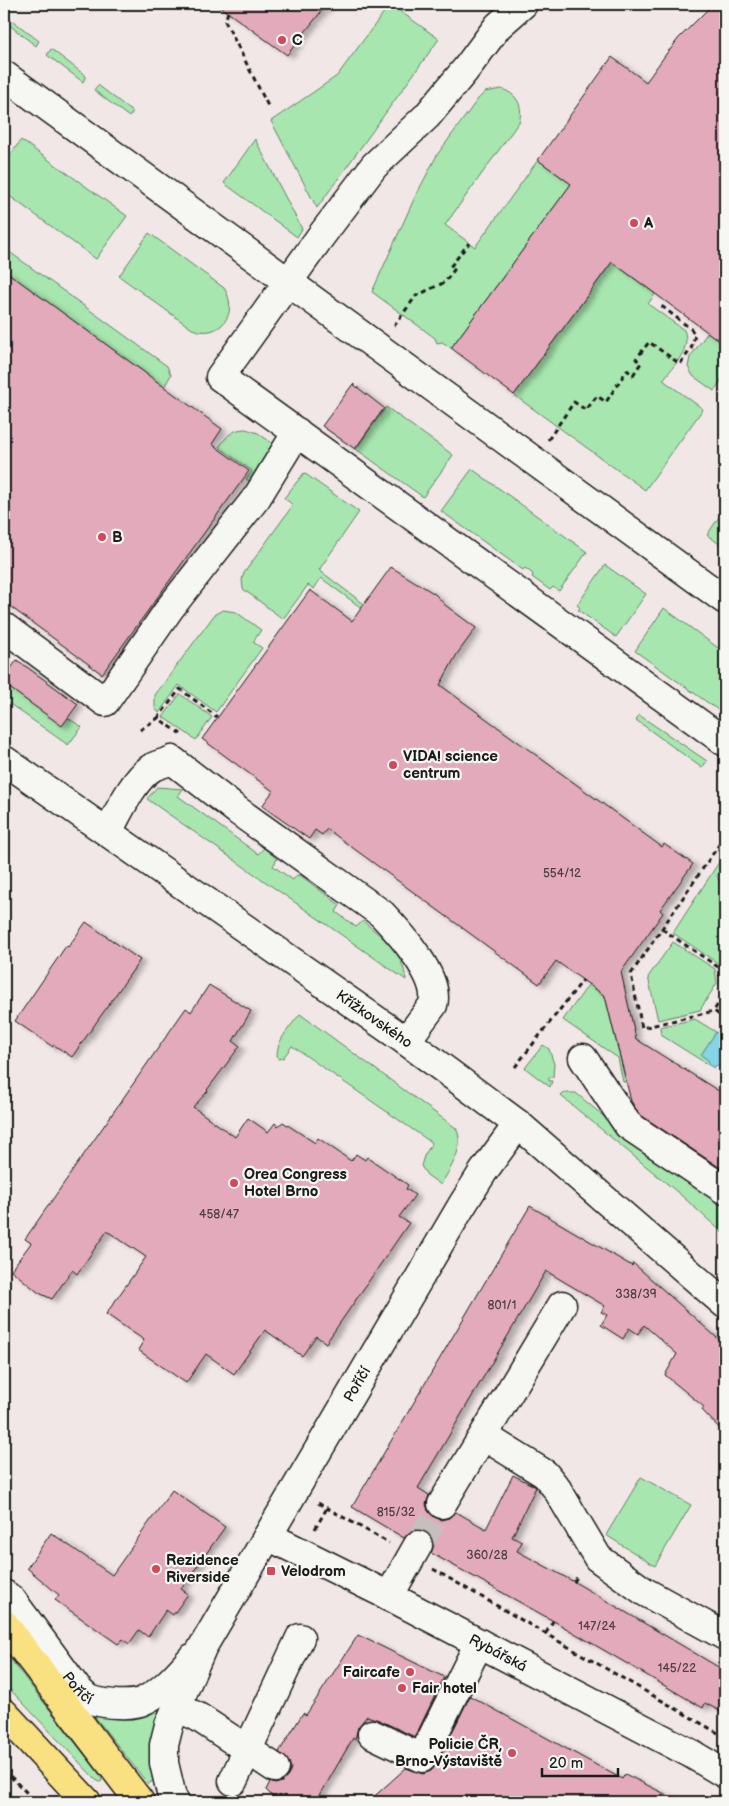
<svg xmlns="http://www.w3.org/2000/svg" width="729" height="1806" font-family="'Balsamiq Sans',sans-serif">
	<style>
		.green { fill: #a7e6ae; stroke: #628165 }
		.water { fill: #86d4e5; stroke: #5c8a95 }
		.building { fill: #e2aabb; stroke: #1c1c1c; filter: url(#shadow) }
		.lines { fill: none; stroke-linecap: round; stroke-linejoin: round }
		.minor-tunnel { stroke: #c7bebe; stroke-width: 28; stroke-dasharray: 28 14; stroke-linecap: butt }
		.minor-casing { stroke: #1c1c1c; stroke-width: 31 }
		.major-casing { stroke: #1c1c1c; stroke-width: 31 }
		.path { stroke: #1c1c1c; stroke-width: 3; stroke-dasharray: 5 4; stroke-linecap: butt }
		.minor { stroke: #f6f6f2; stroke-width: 28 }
		.major { stroke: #f9e181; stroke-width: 28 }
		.poi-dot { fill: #d1495b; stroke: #f6f6f2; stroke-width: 2 }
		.labels { text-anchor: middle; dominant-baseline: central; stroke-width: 4.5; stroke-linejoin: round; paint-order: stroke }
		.number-label { font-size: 12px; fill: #4e4044 }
		.poi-label { font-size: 15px; font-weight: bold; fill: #1c1c1c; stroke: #f6f6f2; text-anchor: start }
		.street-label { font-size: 15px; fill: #1c1c1c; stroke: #f6f6f2 }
	</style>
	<defs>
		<filter id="shadow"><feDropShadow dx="5.5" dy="3" stdDeviation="2.5" flood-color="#0004"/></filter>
	</defs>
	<rect width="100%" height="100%" fill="#f2e7e7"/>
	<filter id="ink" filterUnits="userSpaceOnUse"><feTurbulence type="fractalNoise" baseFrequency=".02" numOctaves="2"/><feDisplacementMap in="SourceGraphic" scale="10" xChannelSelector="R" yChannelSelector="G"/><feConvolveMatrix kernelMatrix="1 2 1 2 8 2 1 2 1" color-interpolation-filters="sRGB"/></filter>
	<g filter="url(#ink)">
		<g class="green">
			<polygon points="390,4 439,39 317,208 271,121 337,76"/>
			<polygon points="4,14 39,41 36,46 4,21"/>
			<polygon points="51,49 86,76 83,82 47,55"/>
			<polygon points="98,85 133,112 129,117 94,90"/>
			<path d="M501,89C517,93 524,107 519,122L445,225L475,247L538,160L571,184L451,348L442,342L437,343L435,338L372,292L414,199L437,155L478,99L485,92Z"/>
			<polygon points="255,139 302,229 297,237 224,183"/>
			<polygon points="21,140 127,216 96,259 4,192 4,164"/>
			<path d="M149,233L224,288C240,313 220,340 192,329L119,276Z"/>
			<polygon points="4,248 167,366 171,375 164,387 4,270"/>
			<path d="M612,262L655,294L648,304L684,330C692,349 674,365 663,380L703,409L645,490L514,395Z"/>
			<polygon points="708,332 725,345 725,375 714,391 693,376 688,367 690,357"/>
			<polygon points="386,407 453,455 423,497 356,449"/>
			<path d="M246,429L258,433L283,451L259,488L246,479L252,471L219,447C227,436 232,429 246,429Z"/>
			<polygon points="472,469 587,552 559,591 553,587 550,590 532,577 533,574 525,568 523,570 441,511"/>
			<polygon points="304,473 359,512 319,570 364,604 383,624 321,578 314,589 308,585 283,619 243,589 242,579 244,573 293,505 284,498"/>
			<polygon points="725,508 725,548 707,535"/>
			<polygon points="605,565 646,594 616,637 578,610 580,608 577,605"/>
			<polygon points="664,608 725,653 725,715 635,651"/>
			<polygon points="223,610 236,612 261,630 253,642 262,648 216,712 179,685 159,713 155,708 155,695 212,618 215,614"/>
			<polygon points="4,684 62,725 68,718 82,727 68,745 4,700"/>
			<polygon points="180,694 212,717 196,740 163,717"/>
			<polygon points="639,715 707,761 702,768 636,720"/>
			<path d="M157,787L183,789L178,796L258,854L264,848L277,859L273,866L293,880L297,875H300L340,905L336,912L356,927L363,921C383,938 403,952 406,980L147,799Z"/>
			<polygon points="725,853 725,863 717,876 725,894 725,978 722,966 673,933"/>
			<polygon points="673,942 715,969 717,983 700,1010 658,1020 648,977"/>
			<polygon points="589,984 605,996 626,1082 623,1082 618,1058 563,1020"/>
			<path d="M300,1014L456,1128C466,1147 450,1168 441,1185L427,1175L421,1166L424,1156L432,1143L292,1046L283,1058L278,1059C273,1044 291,1026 300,1014Z"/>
			<polygon points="695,1019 716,1032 701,1055 710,1061 707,1064 661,1035 660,1027"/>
			<polygon points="543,1045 549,1049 554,1064 553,1077 549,1077 549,1081 552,1081 550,1087 525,1068"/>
			<polygon points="564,1093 576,1093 661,1165 725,1206 725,1235 682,1196 561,1096"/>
			<polygon points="641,1477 691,1505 655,1566 606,1535"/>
			<polygon points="4,1651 101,1776 102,1781 100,1782 96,1780 4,1683"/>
			<polygon points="162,1707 153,1781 148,1784 95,1717 95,1714 146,1712"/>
		</g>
		<polygon class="water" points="716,1032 725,1038 725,1070 716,1065 714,1068 707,1064 709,1061 701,1055"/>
		<g class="building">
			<polygon points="216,4 327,4 287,55"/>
			<polygon points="713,4 725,4 725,345 612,262 514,395 451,348 571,184 538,160 612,57 646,82 669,50 670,50 678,39"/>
			<polygon points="4,270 222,429 212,444 249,471 102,674 4,602"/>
			<polygon points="353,384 384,408 355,449 322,426"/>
			<polygon points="391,567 435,594 445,605 476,628 457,654 440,685 662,847 664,844 693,864 660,910 663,913 621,972 636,1039 725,1095 725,1171 639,1114 631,1101 605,996 556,961 539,984 327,829 322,835 315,830 309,839 262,806 273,791 202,739 310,590 352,621"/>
			<polygon points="17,660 78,704 62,726 4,684 4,678"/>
			<polygon points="86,922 140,960 72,1057 54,1045 53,1047 15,1021 66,946 68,947"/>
			<polygon points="209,985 251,1011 233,1041 240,1046 207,1090 208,1091 193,1107 235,1137 248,1118 268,1132 275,1123 278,1126 283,1122 315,1143 318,1138 351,1161 356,1154 365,1160 367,1157 408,1185 406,1189 415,1195 399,1217 409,1223 326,1343 316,1336 302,1356 265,1330 234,1374 206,1354 186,1383 138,1350 144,1340 106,1314 146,1257 107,1231 77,1274 72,1270 52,1299 39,1293 11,1270 31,1243 25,1239 186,1008 191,1012"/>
			<polygon points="530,1206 632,1266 633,1263 725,1345 725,1434 702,1410 704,1407 665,1375 677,1354 644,1325 638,1334 629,1328 623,1339 601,1325 607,1315 601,1312 605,1306 546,1271 418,1488 429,1495 426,1504 428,1511 434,1517 441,1520 449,1518 456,1512 486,1529 513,1475 536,1487 512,1537 522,1542 517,1551 578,1584 725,1671 725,1714 705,1703 703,1708 559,1624 431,1553 434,1545 432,1538 425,1531 417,1529 411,1531 404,1538 352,1507"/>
			<polygon points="172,1490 225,1527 181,1589 188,1594 173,1615 166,1610 148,1637 139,1630 129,1644 123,1639 118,1644 55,1600 59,1595 27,1568 51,1533 112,1575"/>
			<polygon points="358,1635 444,1677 415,1737 379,1720 367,1716 358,1727 355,1739 353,1738 316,1802 278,1802 266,1790 270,1782 275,1784 282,1782 288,1776 291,1768 289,1762 279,1752 303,1713 306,1715"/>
			<polygon points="470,1696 622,1779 625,1774 681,1802 368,1802 406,1768 423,1774 431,1771 436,1765"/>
		</g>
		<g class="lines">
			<polyline class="minor-tunnel" points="418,1545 442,1504"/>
			<g class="minor-casing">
				<g id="minor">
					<polyline points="523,4 498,26 466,69 427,116 374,166 321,236 220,377 725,742"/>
					<polyline points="4,75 725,600"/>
					<polyline points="4,627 105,702 170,608 257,497 297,432"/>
					<path id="s1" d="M4,760L406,1041L518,1124L725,1304"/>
					<path d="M108,832C118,813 134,778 153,767C159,764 166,763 172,760L238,811L382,914C400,933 441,978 433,1005L406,1041"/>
					<polyline points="583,1058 628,1125 725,1190"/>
					<polyline points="484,1436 545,1474 557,1489 598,1558 645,1592 725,1636"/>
					<polyline points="442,1504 562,1305"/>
					<path id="s2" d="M268,1536L389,1596L690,1753L725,1774"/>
					<path id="s3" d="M4,1594L12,1600L78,1690C82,1693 86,1698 91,1700C104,1704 133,1707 145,1700C163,1691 179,1673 192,1658"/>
					<polyline points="389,1596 418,1545"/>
					<polyline points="177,1707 198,1717 275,1768"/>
					<polyline points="372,1734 422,1758 479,1643"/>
					<polyline points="233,1781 300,1638"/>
					<path id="s4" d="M175,1802L172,1797L164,1763V1745L169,1725L202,1648L461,1207L483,1172L518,1124"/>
				</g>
			</g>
			<g class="major-casing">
				<g id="major">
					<polyline points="4,1624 140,1802"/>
					<polyline points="4,1713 87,1802"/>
				</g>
			</g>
			<g class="path">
				<polyline points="228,12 225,21 268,106"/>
				<polyline points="394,326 416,296 445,282 454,270 450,267 469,243"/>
				<polyline points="548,440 574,402 586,410 597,396 606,402 627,370 633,375 641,363 636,359 649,342 680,364 691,349 695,335 691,329 659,304"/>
				<polyline points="140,730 158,718"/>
				<polyline points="181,734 158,718 180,689 217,717"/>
				<polyline points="725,836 631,974 642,1028 714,1011 725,1019"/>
				<polyline points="662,929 718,967 724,993 714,1011"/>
				<polyline points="515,1067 583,980"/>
				<polyline points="318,1503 389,1543"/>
				<polyline points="315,1529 327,1508"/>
				<polyline points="433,1569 725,1737"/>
				<polyline points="574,1582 578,1575"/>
				<polyline points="546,1633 553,1621"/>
				<polyline points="4,1770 36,1802"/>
			</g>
			<use href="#minor" class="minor"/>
			<use href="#major" class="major"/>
		</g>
	</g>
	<g class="poi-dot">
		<circle cx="282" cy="40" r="5"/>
		<circle cx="634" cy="223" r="5"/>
		<circle cx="102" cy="537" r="5"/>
		<circle cx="393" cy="765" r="5"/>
		<circle cx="234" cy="1183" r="5"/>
		<circle cx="156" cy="1569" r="5"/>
		<rect x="266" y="1566" width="10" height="10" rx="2.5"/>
		<circle cx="410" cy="1672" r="5"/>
		<circle cx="402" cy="1688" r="5"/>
		<circle cx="512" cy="1753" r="5"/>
	</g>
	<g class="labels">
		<g class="number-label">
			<text x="562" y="873">554/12</text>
			<text x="219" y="1214">458/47</text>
			<text x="636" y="1294">338/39</text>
			<text x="502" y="1305">801/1</text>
			<text x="396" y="1512">815/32</text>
			<text x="487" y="1555">360/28</text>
			<text x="597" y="1626">147/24</text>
			<text x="677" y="1668">145/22</text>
		</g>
		<g class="poi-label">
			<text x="292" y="40">C</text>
			<text x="644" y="223">A</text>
			<text x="112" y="537">B</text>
			<text x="403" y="756">VIDA! science<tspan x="403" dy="17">centrum</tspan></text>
			<text x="244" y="1174">Orea Congress<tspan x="244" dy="17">Hotel Brno</tspan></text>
			<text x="166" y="1560">Rezidence<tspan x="166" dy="17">Riverside</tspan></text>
			<text x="281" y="1571">Velodrom</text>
			<text x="400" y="1672" text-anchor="end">Faircafe</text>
			<text x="412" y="1688">Fair hotel</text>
			<text x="502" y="1744" text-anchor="end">Policie ČR,<tspan x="502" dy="17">Brno-Výstaviště</tspan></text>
		</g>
		<g class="street-label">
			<text stroke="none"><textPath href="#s1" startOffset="452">Křížkovského</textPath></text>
			<text stroke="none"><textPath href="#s4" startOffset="469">Poříčí</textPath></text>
			<text stroke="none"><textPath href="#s2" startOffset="258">Rybářská</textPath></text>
			<text stroke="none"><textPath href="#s3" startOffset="120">Poříčí</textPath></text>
		</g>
	</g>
	<rect width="729" height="1806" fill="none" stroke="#f6f6f2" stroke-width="20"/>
	<rect x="10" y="10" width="709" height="1786" fill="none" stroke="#1c1c1c" stroke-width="2" filter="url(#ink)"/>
	<path d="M542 1768v8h76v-8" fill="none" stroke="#1c1c1c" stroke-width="2.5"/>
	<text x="549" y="1768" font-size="15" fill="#1c1c1c" stroke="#f6f6f2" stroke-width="4" paint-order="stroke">20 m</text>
</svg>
